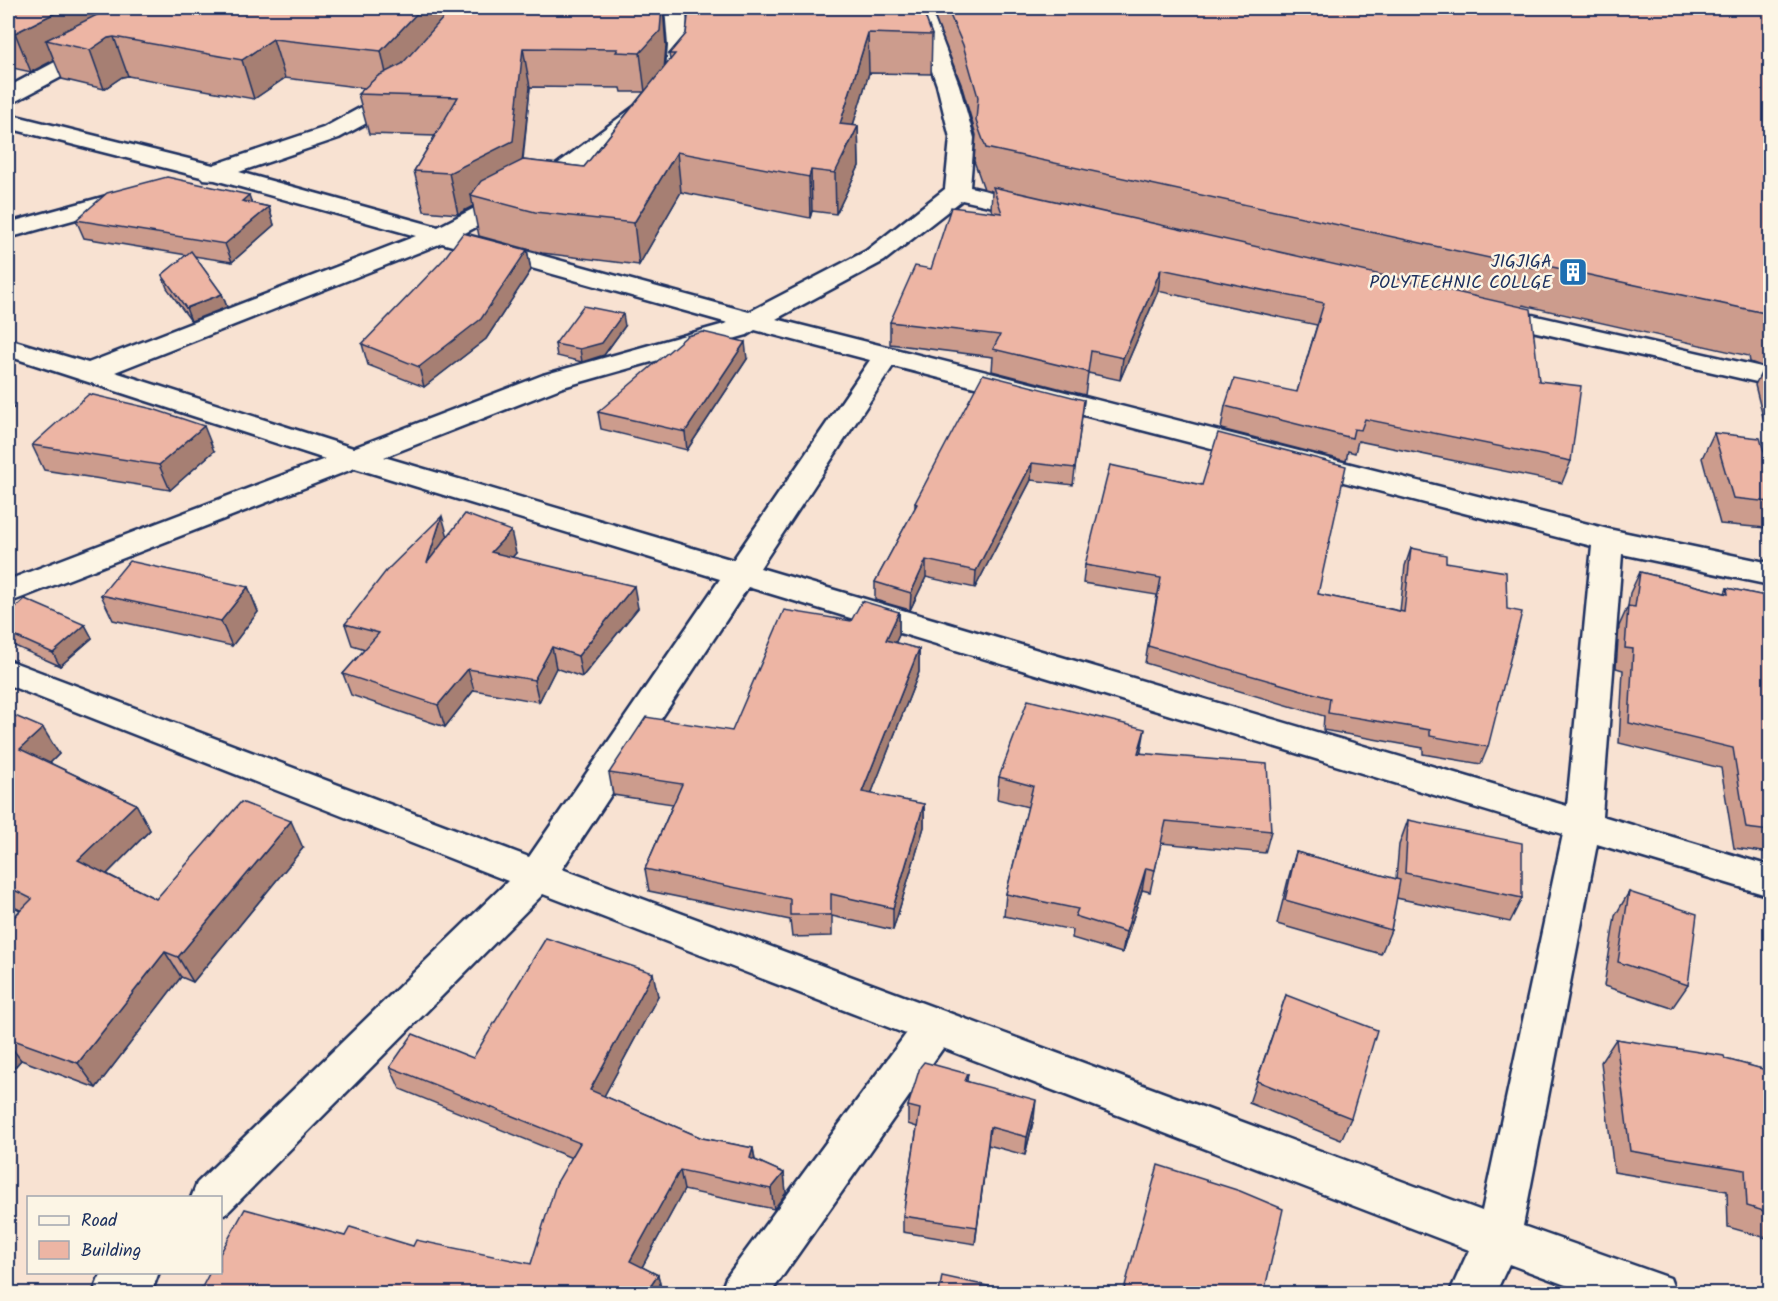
<svg xmlns="http://www.w3.org/2000/svg" width="1778" height="1301" font-family="Kalam,sans-serif">
	<style>
		.lines { fill: none; stroke-linecap: round; stroke-linejoin: round }
		.minor-casing { stroke: #1b2f5e; stroke-width: 5 }
		.minor { fill: #fcf5e5; fill-rule: evenodd }
		.wall { fill: #cc9c8d; stroke: #1b2f5e; stroke-width: 1.5; fill-rule: evenodd }
		.shaded-wall { fill: #a67f73; stroke: #1b2f5e; stroke-width: 1.5 }
		.building { fill: #edb5a4; stroke: #1b2f5e; stroke-width: 1.5 }
		.labels { text-anchor: middle; dominant-baseline: central; stroke-width: 5; stroke-linejoin: round; paint-order: stroke }
		.far-poi-label { font-size: 18px; fill: #1b2f5e; stroke: #fcf5e5; text-anchor: end }
	</style>
	<rect width="100%" height="100%" fill="#f8e2d2"/>
	<filter id="ink" filterUnits="userSpaceOnUse"><feTurbulence type="fractalNoise" baseFrequency=".0167" numOctaves="2"/><feDisplacementMap in="SourceGraphic" scale="12" xChannelSelector="R" yChannelSelector="G"/><feConvolveMatrix kernelMatrix="1 2 1 2 8 2 1 2 1" color-interpolation-filters="sRGB"/></filter>
	<g filter="url(#ink)">
		<g class="lines">
			<g class="minor-casing">
				<g id="minor">
					<polygon points="150,8 173,8 135,38 16,101 8,103 8,87 119,28"/>
					<path d="M665,8H685L690,46L688,72L655,113L568,178L463,234L749,312L866,251L945,189L950,138L937,85L910,8H930L959,85L974,138L970,187L1043,204L1046,209L1043,214L1034,216L962,200L884,261L776,319L1608,529L1770,563V585L1622,554L1602,816L1770,866V896L1597,844L1523,1226L1670,1278L1676,1294H1590L1509,1264L1495,1294H1449L1469,1250L943,1048L770,1294H720L726,1278L906,1034L543,894L227,1213L220,1215V1198H191L197,1183L508,881L8,685V660L529,857L720,579L355,468L8,603V580L325,459L8,356V339L88,363L416,236L215,180L203,179L201,177L8,128V114L213,165L323,128L395,89L403,87L411,89L414,94L411,99L339,138L239,172L438,227L552,168L639,103L666,71L668,46ZM442,243L728,323L543,375L353,448L115,372ZM755,330L870,360L733,560L384,457L563,387L747,335ZM893,366L1592,546L1567,806L760,568ZM748,587L1563,834L1482,1211L562,869Z"/>
					<polygon points="132,189 141,191 144,196 141,201 8,238 8,223"/>
					<polygon points="1488,305 1770,369 1770,385 1479,319 1475,313 1479,307"/>
					<polygon points="105,1272 159,1272 153,1288 147,1294 93,1294 99,1278"/>
				</g>
			</g>
			<use href="#minor" class="minor"/>
		</g>
		<g class="wall">
			<path d="M8,8L666,46L664,68L670,60L669,54L686,34L688,16L687,8H922L932,35L931,74L869,73L853,125L858,126L859,166L836,214L812,211L810,218L681,192L639,265L542,253L479,236L473,206L458,214L424,211L414,171L435,136L369,134L358,94L365,88L285,78L254,99L128,76L122,77L104,89L62,79L54,60L31,72L8,67ZM530,87L621,88L622,92H644L584,167L523,160Z"/>
			<polygon points="931,8 1770,8 1770,445 1755,385 1764,367 1750,362 1749,356 1523,305 1522,307 1539,381 1571,461 1562,483 1358,441 1355,453 1348,451 1346,461 1221,429 1225,406 1297,392 1317,325 1158,291 1120,380 1088,373 1085,395 992,371 993,357 890,344 890,322 931,269 993,212 991,209 992,191 984,189 974,161 976,135 961,84"/>
			<polygon points="251,203 269,207 274,225 232,262 194,256 222,294 227,307 191,321 167,288 162,275 187,255 84,238 76,220"/>
			<polygon points="527,250 531,270 486,339 424,387 368,365 362,344"/>
			<polygon points="625,326 604,355 582,362 557,356 555,344"/>
			<polygon points="747,359 687,450 601,429 598,412"/>
			<polygon points="1084,400 1073,485 1031,480 975,588 926,577 910,610 875,600 875,582 915,508 915,503"/>
			<polygon points="1714,433 1770,472 1770,521 1766,528 1720,524 1702,458"/>
			<polygon points="32,445 214,451 170,490 44,470"/>
			<polygon points="447,536 516,553 512,557 638,608 582,677 556,668 539,702 474,690 445,727 351,695 343,674 365,649 352,645 345,624"/>
			<polygon points="1411,548 1446,562 1488,747 1481,764 1423,754 1423,748 1323,730 1324,716 1145,663 1157,595 1083,583 1085,565 1318,594 1400,611 1405,566"/>
			<polygon points="1640,572 1725,593 1727,588 1770,597 1770,853 1734,848 1721,768 1619,743 1623,670 1616,668 1619,626 1628,606 1630,593"/>
			<polygon points="248,587 258,612 232,646 113,620 101,595"/>
			<polygon points="899,612 899,635 895,643 919,649 919,672 871,794 924,804 924,827 893,930 832,916 832,936 792,937 790,920 649,891 645,869 673,804 613,795 609,773 732,731 851,621"/>
			<polygon points="8,614 85,625 92,638 60,666 8,643"/>
			<polygon points="8,713 59,754 50,763 136,804 150,830 107,874 156,899 303,848 193,982 181,977 96,1088 21,1060 8,1075 8,923 20,910 8,904"/>
			<polygon points="1141,753 1271,831 1265,853 1161,843 1150,892 1142,890 1122,953 1072,938 1073,930 1004,916 1006,894 1028,807 997,799 999,777"/>
			<polygon points="1408,820 1522,898 1510,922 1396,898 1391,930 1381,954 1277,924 1289,876 1296,852 1396,879 1399,845"/>
			<polygon points="1629,892 1688,985 1672,1008 1604,986 1615,916"/>
			<polygon points="1286,995 1351,1118 1341,1140 1249,1103"/>
			<polygon points="658,996 604,1096 702,1138 753,1148 755,1160 784,1173 786,1193 774,1209 684,1190 642,1267 658,1275 662,1293 199,1293 413,1246 531,1264 572,1158 400,1089 390,1067 473,1058"/>
			<polygon points="1616,1039 1725,1059 1770,1071 1770,1239 1728,1227 1727,1191 1614,1172 1601,1062"/>
			<polygon points="968,1074 967,1081 1034,1118 1025,1155 988,1145 975,1244 903,1232 903,1216 917,1127 908,1124 908,1106"/>
		</g>
		<g class="shaded-wall">
			<polygon points="65,8 147,8 46,40 54,60 31,72 15,33"/>
			<polygon points="422,8 451,8 390,91 381,51"/>
			<polygon points="662,8 663,8 666,46 664,70 645,92 640,53"/>
			<polygon points="868,33 869,73 843,158 858,126 859,166 836,214 835,173 840,124"/>
			<polygon points="114,37 128,76 122,77 104,89 90,50 108,38"/>
			<polygon points="273,39 285,78 254,99 242,60"/>
			<polygon points="523,48 530,87 520,182 471,195 473,206 458,214 449,173"/>
			<polygon points="677,152 681,192 639,265 634,223"/>
			<polygon points="811,170 812,211 810,218 809,177"/>
			<polygon points="249,195 255,213 242,201"/>
			<polygon points="269,207 274,225 232,262 225,244"/>
			<polygon points="527,250 531,270 486,339 424,387 419,367"/>
			<polygon points="1161,269 1158,291 1120,380 1123,358"/>
			<polygon points="222,294 227,307 191,321 186,308"/>
			<polygon points="623,314 625,326 604,355 582,362 580,349"/>
			<polygon points="745,342 747,359 687,450 685,432"/>
			<polygon points="8,394 14,408 8,410"/>
			<polygon points="204,426 214,451 170,490 159,465"/>
			<polygon points="1032,463 1031,480 975,588 976,571"/>
			<polygon points="442,516 448,537 427,563"/>
			<polygon points="511,531 516,553 497,574 491,552"/>
			<polygon points="926,560 926,577 910,610 911,593"/>
			<polygon points="634,586 638,608 582,677 578,656"/>
			<polygon points="248,587 258,612 232,646 221,621"/>
			<polygon points="899,612 899,635 886,663 886,640"/>
			<polygon points="85,625 92,638 60,666 53,653"/>
			<polygon points="552,647 556,668 539,702 534,680"/>
			<polygon points="919,649 919,672 863,815 862,792"/>
			<polygon points="468,669 474,690 445,727 438,705"/>
			<polygon points="43,728 59,754 37,776 20,749"/>
			<polygon points="1145,729 1141,751 1134,775 1138,753"/>
			<polygon points="136,804 150,830 95,886 78,860"/>
			<polygon points="924,804 924,827 893,930 893,908"/>
			<polygon points="291,821 303,848 193,982 178,957"/>
			<polygon points="1146,868 1142,890 1122,953 1126,932"/>
			<polygon points="165,952 181,977 96,1088 78,1063"/>
			<polygon points="653,973 658,996 596,1111 590,1090"/>
			<polygon points="8,1043 21,1060 8,1075"/>
			<polygon points="1036,1100 1034,1118 1025,1155 1027,1137"/>
			<polygon points="990,1127 988,1145 975,1244 977,1227"/>
			<polygon points="753,1148 756,1168 750,1158"/>
			<polygon points="680,1170 684,1190 635,1280 630,1261"/>
			<polygon points="784,1173 786,1193 774,1209 771,1189"/>
			<polygon points="658,1275 662,1293 646,1293"/>
		</g>
		<g class="building">
			<polygon points="8,8 65,8 15,33 8,32"/>
			<polygon points="111,8 422,8 381,51 273,39 242,60 114,37 108,38 90,50 46,40"/>
			<polygon points="452,8 662,8 660,31 640,53 616,52 618,49 523,48 513,141 449,173 414,171 458,97 358,94 378,76 402,64"/>
			<polygon points="689,8 922,8 932,35 868,33 840,124 858,126 835,173 811,170 809,177 677,152 634,223 535,212 471,195 481,181 523,160 584,167 675,54 669,54 686,34"/>
			<polygon points="947,8 1770,8 1770,320 1769,314 1534,263 1535,268 986,148 976,121 978,97 963,45"/>
			<polygon points="167,177 249,195 242,201 269,207 225,244 76,220 107,193"/>
			<polygon points="993,187 1531,309 1539,381 1581,386 1571,461 1365,419 1361,430 1354,429 1352,438 1225,406 1234,379 1297,392 1324,303 1161,269 1123,358 1091,351 1088,372 993,349 1000,335 890,322 915,266 931,269 951,207 1002,213"/>
			<polygon points="463,233 527,250 481,319 419,367 362,344 443,260"/>
			<polygon points="191,251 222,294 186,308 162,275"/>
			<polygon points="583,306 623,314 602,343 580,349 555,344"/>
			<polygon points="703,332 745,342 685,432 598,412 687,336"/>
			<polygon points="983,374 1084,400 1075,468 1032,463 976,571 926,560 911,593 875,582 917,504 915,503"/>
			<polygon points="89,394 153,409 204,426 159,465 32,445"/>
			<polygon points="1218,433 1346,466 1318,594 1404,612 1411,548 1446,555 1446,562 1506,572 1507,609 1522,612 1488,747 1430,736 1430,730 1328,713 1330,698 1148,646 1161,578 1085,565 1110,465 1202,485"/>
			<polygon points="1714,433 1760,438 1770,472 1770,502 1733,498"/>
			<polygon points="465,514 511,531 491,552 634,586 578,656 552,647 534,680 468,669 438,705 343,674 379,633 345,624 386,571 442,516 427,563"/>
			<polygon points="129,561 248,587 221,621 101,595"/>
			<polygon points="1640,572 1728,594 1727,588 1770,597 1770,831 1746,828 1733,748 1629,723 1633,649 1625,648 1628,606 1635,607"/>
			<polygon points="25,599 85,625 53,653 8,633 8,614"/>
			<polygon points="862,601 899,612 886,640 919,649 862,792 924,804 893,908 831,894 831,915 790,915 790,899 645,869 682,784 609,773 646,717 732,731 784,610 851,621"/>
			<polygon points="1028,700 1145,729 1138,753 1267,764 1271,831 1166,821 1155,870 1146,868 1126,932 1075,916 1078,909 1006,894 1033,786 999,777"/>
			<polygon points="8,713 43,728 20,749 136,804 78,860 156,899 241,802 291,821 178,957 165,952 78,1063 8,1038 8,923 32,899 8,887"/>
			<polygon points="1408,820 1522,843 1522,898 1405,873"/>
			<polygon points="1296,852 1400,880 1391,930 1285,900"/>
			<polygon points="1629,892 1697,914 1688,985 1618,962"/>
			<polygon points="546,938 653,973 590,1090 702,1138 753,1148 750,1158 784,1173 771,1189 680,1170 630,1261 658,1275 646,1293 199,1293 210,1272 220,1272 220,1254 245,1209 345,1236 350,1227 413,1246 416,1240 531,1264 556,1184 580,1143 390,1067 413,1034 473,1058"/>
			<polygon points="1286,995 1377,1030 1351,1118 1257,1081"/>
			<polygon points="1616,1039 1724,1056 1725,1059 1770,1071 1770,1213 1747,1206 1745,1170 1630,1151"/>
			<polygon points="924,1062 968,1074 965,1081 1036,1100 1027,1137 990,1127 977,1227 903,1216 920,1109 908,1106 920,1067"/>
			<polygon points="1158,1165 1240,1191 1283,1209 1264,1293 1123,1293"/>
			<polygon points="942,1276 1015,1292 1014,1293 939,1293"/>
		</g>
	</g>
	<defs>
		<g id="building-square" transform="scale(1.5)"><rect x="-9" y="-9" width="18" height="18" rx="4" fill="#1f6fb2" stroke="#fcf5e5"/><path d="M-4-6H4V6H1V3H-1V6H-4ZM-2.5-4.3h1.7v1.8h-1.7ZM.8-4.3h1.7v1.8H.8ZM-2.5-1h1.7V.8h-1.7ZM.8-1h1.7V.8H.8Z" fill="#fff"/></g>
	</defs>
	<g fill-rule="evenodd">
		<use href="#building-square" x="1573" y="272"/>
	</g>
	<g class="labels">
		<g class="far-poi-label">
			<text x="1552" y="262">JIGJIGA<tspan x="1552" dy="21">POLYTECHNIC COLLGE</tspan></text>
		</g>
	</g>
	<rect width="1778" height="1301" fill="none" stroke="#fcf5e5" stroke-width="30"/>
	<rect x="15" y="15" width="1748" height="1271" fill="none" stroke="#1b2f5e" stroke-width="2" filter="url(#ink)"/>
	<rect x="27" y="1196" width="195" height="78" fill="#fcf5e5" stroke="#a2a6af" stroke-width="1.5"/>
	<rect x="39" y="1216" width="30" height="9" fill="#fcf5e5" stroke="#a2a6af" stroke-width="1.5"/>
	<text x="81" y="1226" font-size="18" fill="#1b2f5e">Road</text>
	<rect x="39" y="1241" width="30" height="18" fill="#edb5a4" stroke="#a2a6af" stroke-width="1.5"/>
	<text x="81" y="1256" font-size="18" fill="#1b2f5e">Building</text>
</svg>
